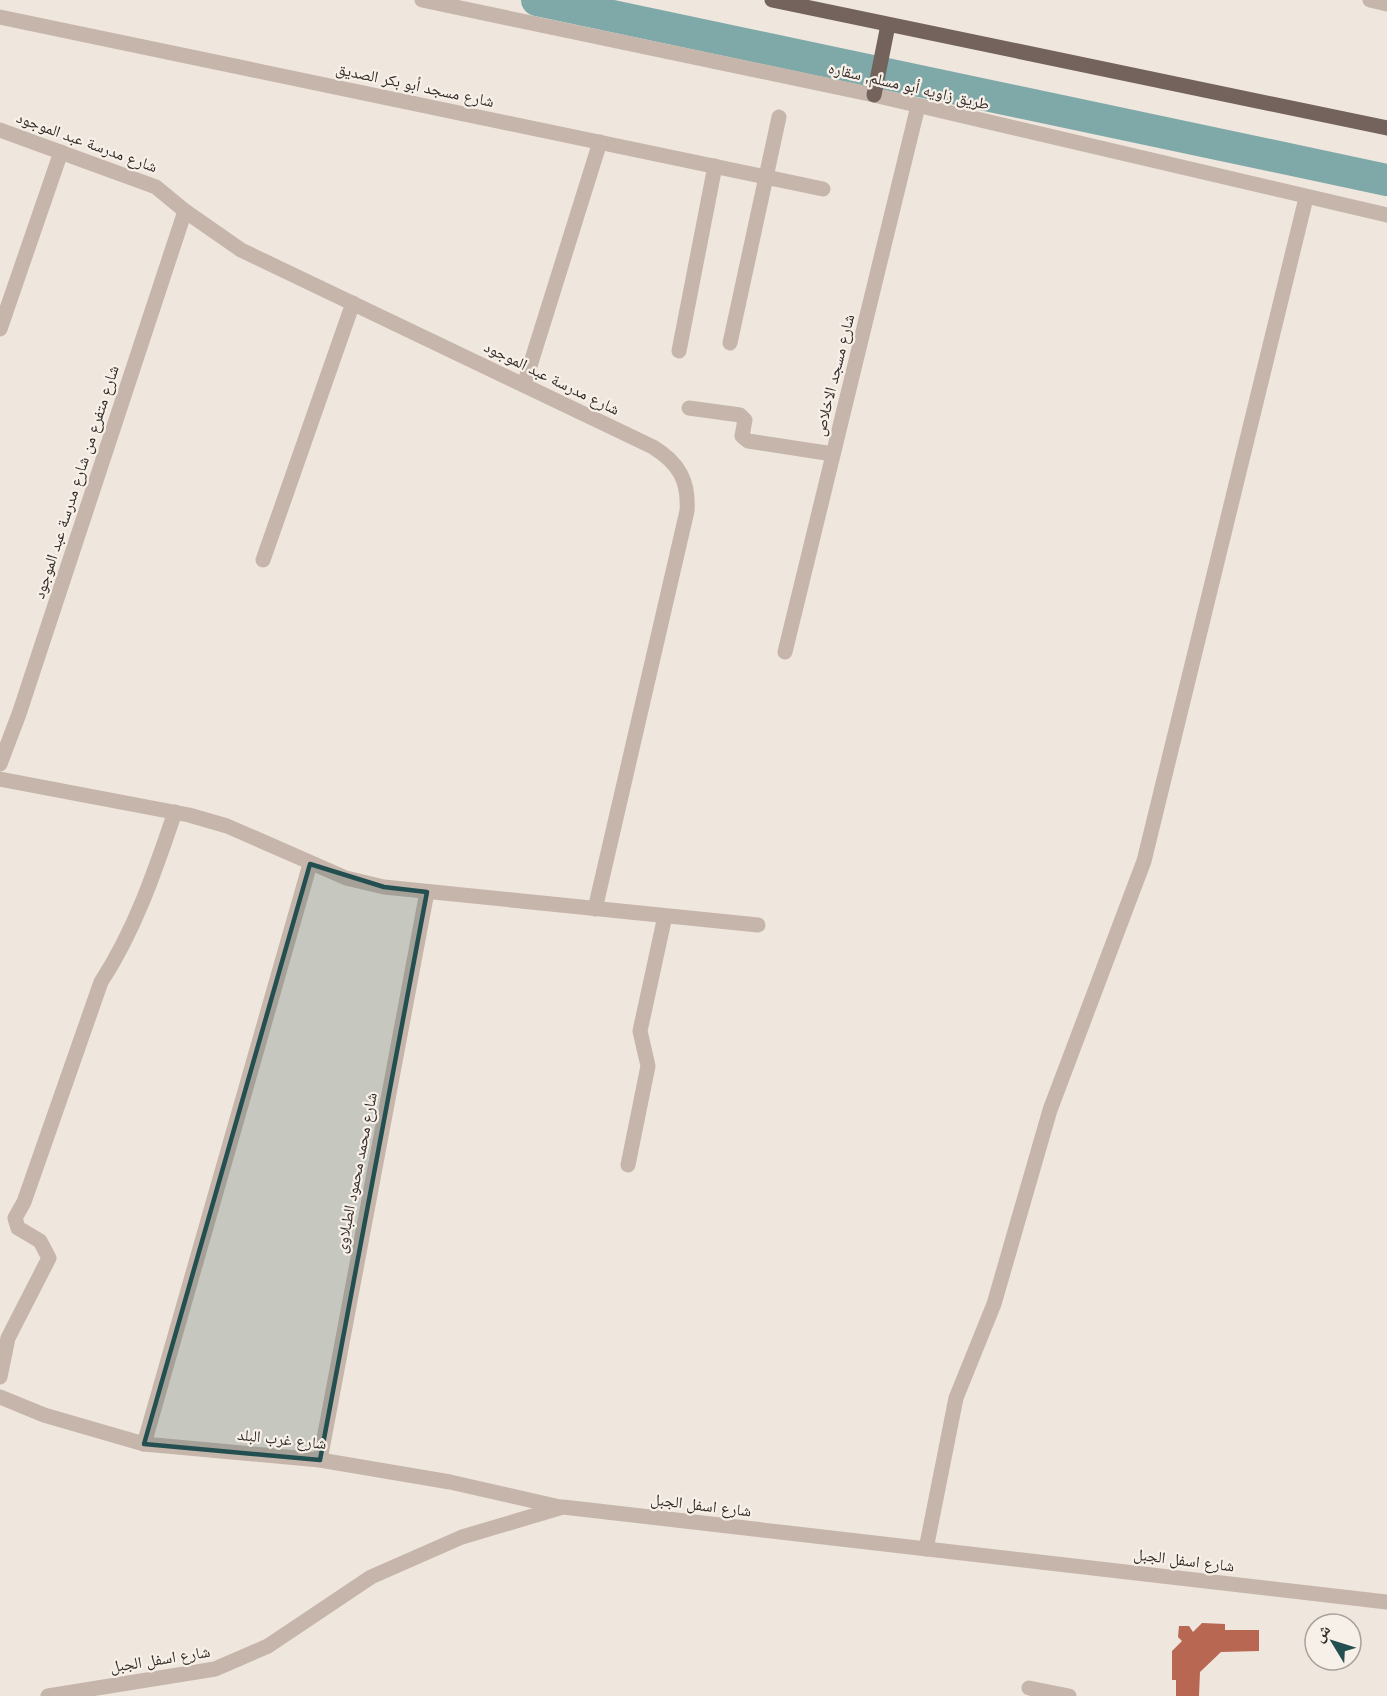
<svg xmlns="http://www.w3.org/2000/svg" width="1387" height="1696" font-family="Helvetica,'Noto Naskh Arabic',sans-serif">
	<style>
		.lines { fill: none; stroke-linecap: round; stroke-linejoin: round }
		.canal { stroke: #7fa9a9; stroke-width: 32 }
		.building { fill: #b76752 }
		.minor { stroke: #c6b5aa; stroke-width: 15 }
		.major { stroke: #74635c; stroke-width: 15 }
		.marked { fill: #234f50; fill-opacity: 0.2; stroke: #234f50; stroke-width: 4.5; stroke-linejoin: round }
		.labels { text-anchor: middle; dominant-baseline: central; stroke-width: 4.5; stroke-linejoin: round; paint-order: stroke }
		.street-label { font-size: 16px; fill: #342c29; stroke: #f7f0e8 }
	</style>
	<rect width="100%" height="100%" fill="#efe6dd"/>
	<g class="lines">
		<polyline class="canal" points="537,0 1387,180"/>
	</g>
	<polygon class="building" points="1202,1623 1225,1624 1225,1630 1259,1630 1259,1651 1221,1652 1200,1672 1199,1696 1176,1696 1176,1680 1172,1680 1172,1651 1182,1641 1178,1637 1179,1626 1189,1626 1193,1632"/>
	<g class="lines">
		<g class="minor">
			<polyline points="422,0 874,95 1387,215"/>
			<polyline points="1370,0 1387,4"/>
			<polyline points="0,17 823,189"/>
			<path d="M0,130L156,187L185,211L241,250L653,447C679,463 689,481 687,511L595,909"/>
			<polyline points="0,329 61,152"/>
			<polyline points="730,343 779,117"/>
			<polyline points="679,351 715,166"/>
			<polyline points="524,385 600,142"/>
			<polyline points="689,408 740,415 745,420 742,436 748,441 833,454"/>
			<polyline points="263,560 353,303"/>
			<polyline points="785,652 918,106"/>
			<polyline points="0,764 19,714 185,211"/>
			<polyline points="0,779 189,815 227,826 346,878 384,887 758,925"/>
			<polyline points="628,1165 648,1066 640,1031 665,916"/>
			<path d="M0,1377L8,1338L49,1258L40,1241L18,1228L15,1218L24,1202L101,982C135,930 155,871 175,812"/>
			<polyline points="0,1397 44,1415 144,1444 320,1460 450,1482 560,1507"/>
			<polyline points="144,1444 310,864"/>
			<polyline points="320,1460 427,892"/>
			<polyline points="926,1549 956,1398 994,1304 1050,1110 1144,861 1306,198"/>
			<polyline points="1029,1688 1069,1696"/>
			<polyline points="48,1696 215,1669 268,1646 371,1577 462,1537 563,1507 1387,1602"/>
		</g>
		<g class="major">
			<polyline points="772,0 1387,128"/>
			<polyline points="874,95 888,25"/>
		</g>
	</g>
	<path class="marked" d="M310,864L384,887L427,892L320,1460L144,1444Z"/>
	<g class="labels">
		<g class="street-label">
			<text transform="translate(415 85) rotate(12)">شارع مسجد أبو بكر الصديق</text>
			<text transform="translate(909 86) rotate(13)">طريق زاويه أبو مسلم, سقاره</text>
			<text transform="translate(87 142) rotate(20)">شارع مدرسة عبد الموجود</text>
			<text transform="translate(834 375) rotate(-76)">شارع مسجد الاخلاص</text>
			<text transform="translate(552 378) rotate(26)">شارع مدرسة عبد الموجود</text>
			<text transform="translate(76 482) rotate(-72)">شارع متفرع من شارع مدرسة عبد الموجود</text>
			<text transform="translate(356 1173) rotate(-79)">شارع محمد محمود الطبلاوى</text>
			<text transform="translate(282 1439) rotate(6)">شارع غرب البلد</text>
			<text transform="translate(701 1505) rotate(7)">شارع اسفل الجبل</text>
			<text transform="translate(1184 1560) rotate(7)">شارع اسفل الجبل</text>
			<text transform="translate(160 1659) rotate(-9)">شارع اسفل الجبل</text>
		</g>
	</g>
	<g transform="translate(1333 1642) rotate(308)"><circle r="28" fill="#f7f0e8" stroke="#a9a29c" stroke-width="1.5"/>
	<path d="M0-4.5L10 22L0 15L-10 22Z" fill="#234f50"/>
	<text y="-9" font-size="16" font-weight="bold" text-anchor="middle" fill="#342c29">ش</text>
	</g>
</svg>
